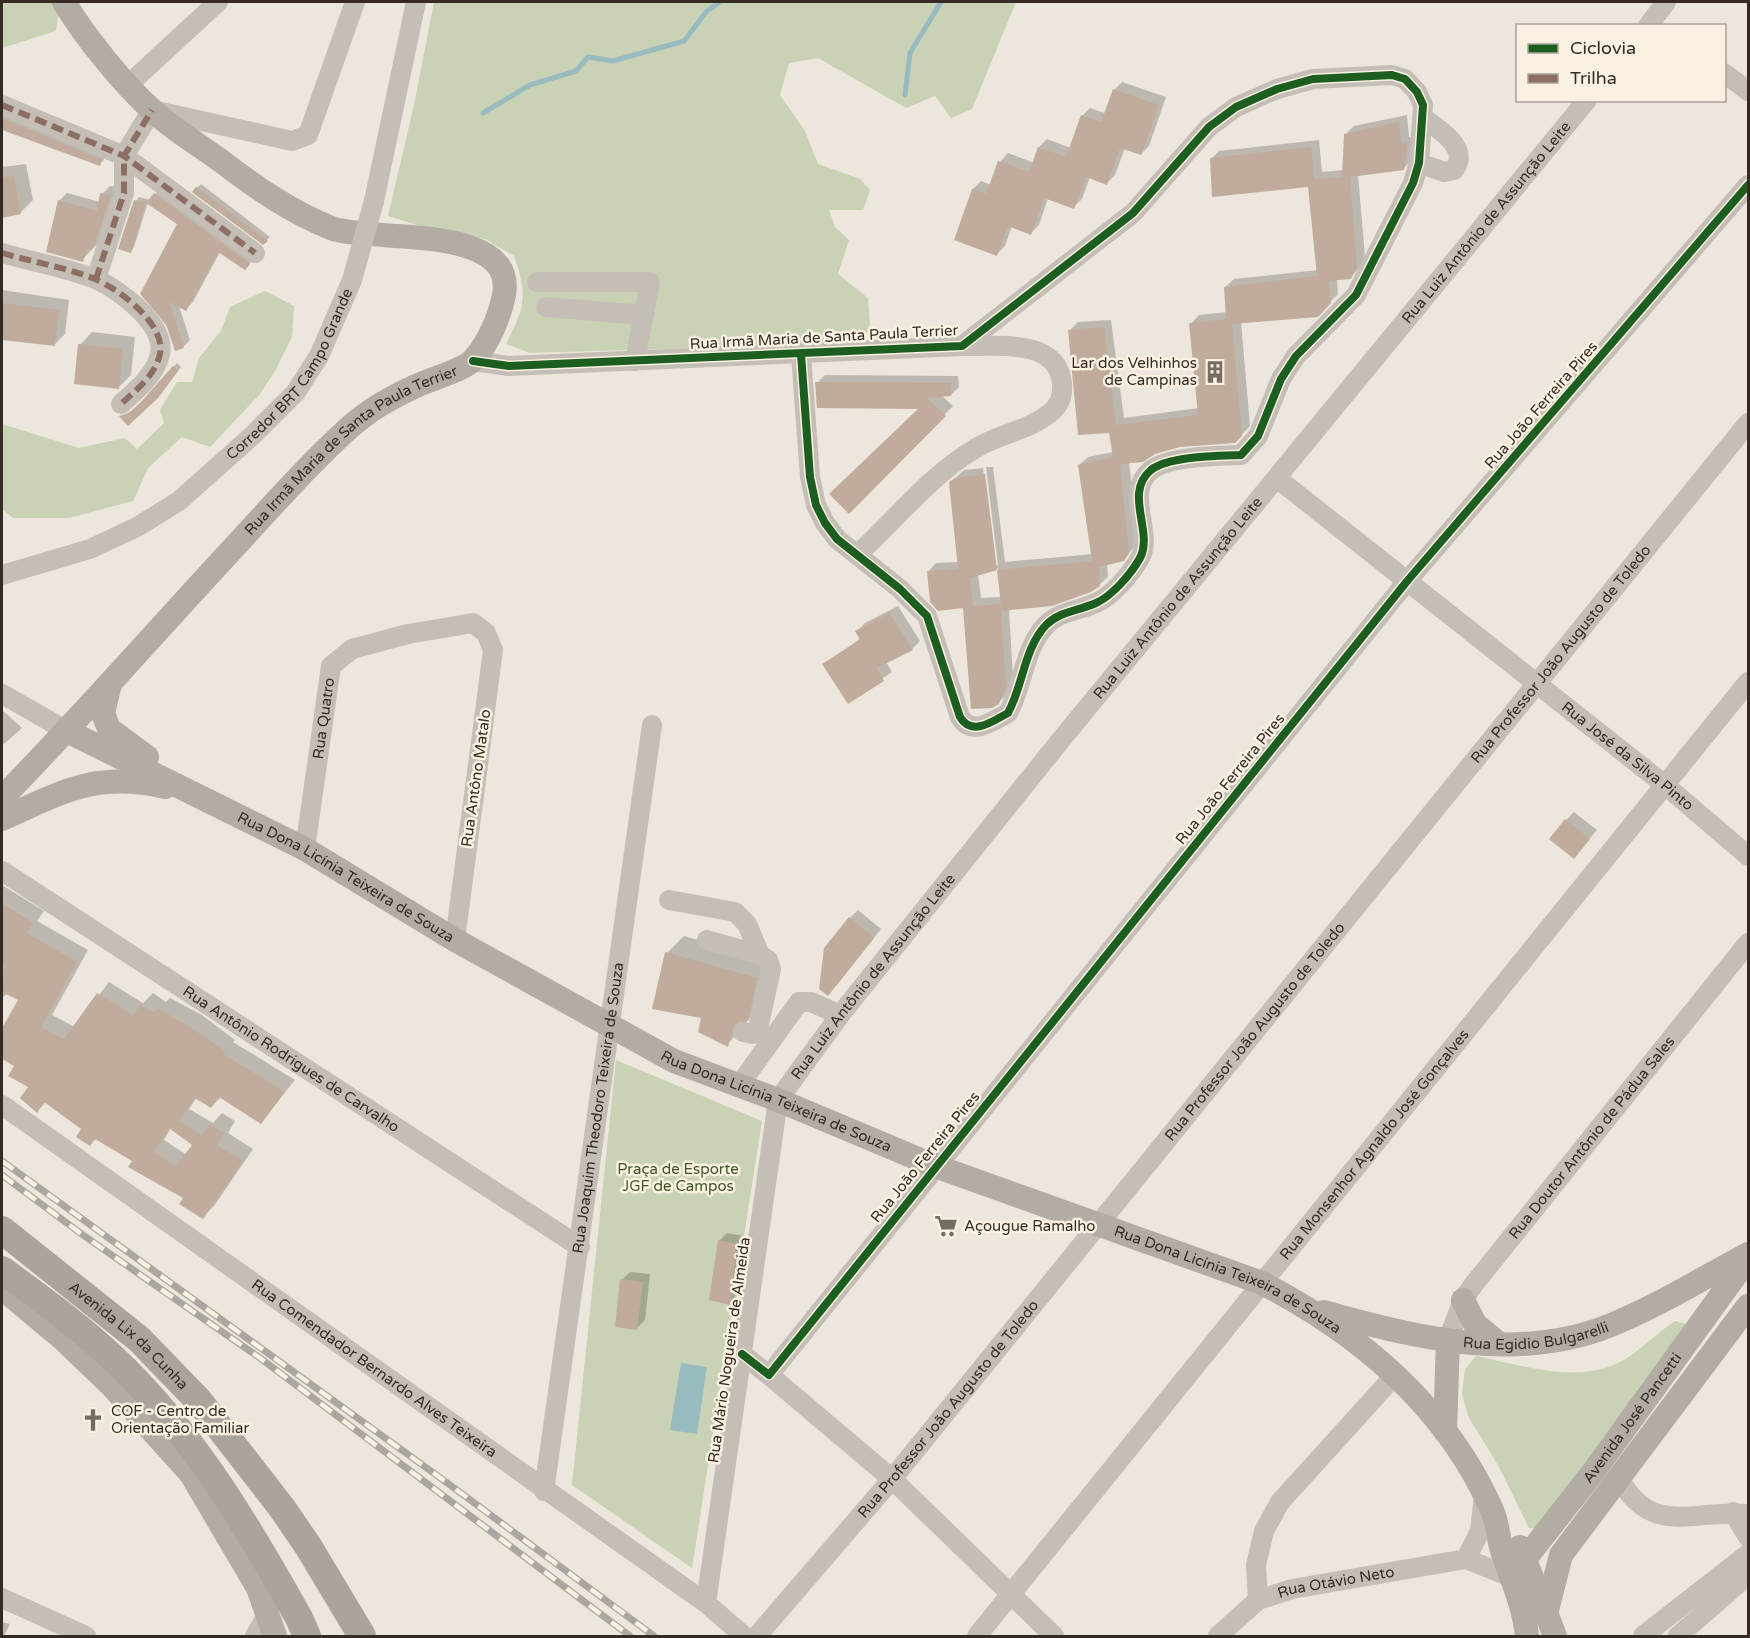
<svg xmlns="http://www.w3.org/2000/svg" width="1750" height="1638" font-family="'Varela Round',sans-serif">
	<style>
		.green { fill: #cad2b5 }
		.water { fill: #97bbbf }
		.shadow { fill: #0003; fill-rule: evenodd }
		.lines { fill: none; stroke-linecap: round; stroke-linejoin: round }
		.stream { stroke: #97bbbf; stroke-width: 5 }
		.building { fill: #c1ab9c; fill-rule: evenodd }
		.minor { stroke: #c4beb6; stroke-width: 20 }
		.major { stroke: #b3aca5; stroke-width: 24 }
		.highway { stroke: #aaa49c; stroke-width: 28 }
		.rail-casing { stroke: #aca6a0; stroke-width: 7 }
		.rail { stroke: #faf1e2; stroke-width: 4.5; stroke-dasharray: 14; stroke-linecap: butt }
		.minor-bridge { stroke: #c4beb6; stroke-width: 20 }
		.quiet { stroke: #8d6e63; stroke-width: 6; stroke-dasharray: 12 6; stroke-linecap: butt }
		.cycleway-casing { stroke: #faf1e2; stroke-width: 11 }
		.cycleway { stroke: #1b5e20; stroke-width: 8 }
		.labels { text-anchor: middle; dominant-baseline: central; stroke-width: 5; stroke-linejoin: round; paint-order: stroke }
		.street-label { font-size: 15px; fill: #352b24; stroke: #faf1e2 }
		.poi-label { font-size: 15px; fill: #352b24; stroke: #faf1e2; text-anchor: start }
		.park-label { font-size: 15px; fill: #3f5526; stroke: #faf1e2 }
	</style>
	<rect width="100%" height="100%" fill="#ece6dc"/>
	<g class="green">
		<polygon points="2,2 55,2 59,7 56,31 2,48"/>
		<path d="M434,2H1016L972,109L951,118L935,96L906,108L818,58L789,63L780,95L805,131L818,164L860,179L870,190L863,210H829L835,227L849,240L838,274L868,298L870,324L862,343L530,353L506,344C525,307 528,297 514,256L485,239L442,233L388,216L414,105Z"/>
		<polygon points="265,291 294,306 292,337 275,371 260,394 210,447 182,437 148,468 133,501 69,518 13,518 2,509 2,424 79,448 125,438 137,449 164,423 160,410 177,382 192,382 199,358 221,331 230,307"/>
		<polygon points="616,1060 762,1121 692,1568 572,1485"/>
		<path d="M1675,1321L1687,1324L1539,1528H1529L1499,1467L1468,1416L1462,1394L1465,1369L1476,1356C1521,1365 1573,1383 1616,1364C1633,1357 1658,1332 1675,1321Z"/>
	</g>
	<polygon class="water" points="681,1363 707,1367 697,1434 670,1430"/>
	<g class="shadow">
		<polygon points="1122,82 1166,97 1149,146 1141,154 1125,148 1115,175 1107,183 1090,177 1082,199 1074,207 1048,198 1039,225 1031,233 1012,226 1005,246 997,254 956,240 973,189 981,181 991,185 1000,162 1008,153 1034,163 1039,147 1047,139 1071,148 1082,116 1090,108 1105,113 1114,90"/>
		<polygon points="2,112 105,156 103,161 99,164 2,128"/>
		<path d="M1407,115L1409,137L1416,136L1412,160L1404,168L1358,174L1365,257L1359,269L1350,277L1337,279L1338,294L1317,315L1241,322L1250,426L1235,442L1179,446L1129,462L1138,539L1131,551L1123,560L1107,564L1108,577L1099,585L1009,609L1013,678L1007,694L998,703L964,607L928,572L936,563L958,562L950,483L964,470L983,468L995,565H998L986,467H993L1005,562L1093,554L1079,465L1088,457L1113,452L1111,431L1070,330L1078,322L1111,320L1124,418L1199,408L1191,324L1199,315L1227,312L1225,287L1234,279L1318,270L1309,185L1211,159L1219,151L1319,140L1322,172L1344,170L1346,134L1354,126ZM998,568L1001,597L981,598L978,574Z"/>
		<polygon points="26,164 33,200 20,213 2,216 2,167"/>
		<polygon points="201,184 270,237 263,243 194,191"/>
		<polygon points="110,186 118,187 100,241 82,260 59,201 67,193 100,202 102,194"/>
		<polygon points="162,187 252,261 245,268 220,252 193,302 186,309 179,306 190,340 183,347 142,294 179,224 148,202 134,247 131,251 136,201 139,197 150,200"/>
		<polygon points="2,290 69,300 65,334 54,345 2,339"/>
		<polygon points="92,332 135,337 131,375 118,388 80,345"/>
		<polygon points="177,363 181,367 161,393 128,423 121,416 134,410"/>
		<polygon points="825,375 958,376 959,387 951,395 941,395 953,406 849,512 921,407 817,383"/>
		<polygon points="898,606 920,641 912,649 886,662 892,672 848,702 824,664 861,638 857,631 865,623"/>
		<polygon points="2,710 22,728 4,744 2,741"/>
		<polygon points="1574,812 1597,830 1574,857 1566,820"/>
		<path d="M2,885L44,911L37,921L88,950L52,1015L75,1027L109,982L143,1003L153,993L166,1002L170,998L202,1015L235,1040L233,1042L295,1080L261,1122L221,1097L211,1107L197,1097L189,1109L213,1123L222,1113L235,1121L228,1133L253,1149L214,1206L202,1217L185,1197L134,1161L97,1138L90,1144L83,1128L46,1102L37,1111L31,1087L16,1066L2,1057V1031L41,965L2,998ZM171,1128L195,1144L187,1155L164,1140Z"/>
		<polygon points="858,910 881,929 836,986 850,918"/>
		<polygon points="684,936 773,961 764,1002 727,1045 702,1016 667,953"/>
		<polygon points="727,1233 744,1236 738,1295 730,1303 719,1241"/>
		<polygon points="630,1272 650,1274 645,1320 637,1328 622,1280"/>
		<polygon points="2,1622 10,1624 4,1636 2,1636"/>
	</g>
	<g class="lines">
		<g class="stream">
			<polyline points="905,95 910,53 941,2"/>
			<polyline points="483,113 530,85 576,71 588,57 613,61 684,41 707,11 720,2"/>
		</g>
	</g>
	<g class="building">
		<polygon points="1113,89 1159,105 1141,155 1120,148 1107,185 1086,177 1074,209 1044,198 1031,235 1008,226 997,256 954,240 972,189 986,194 998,161 1029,172 1038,147 1066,157 1081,115 1101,122"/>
		<polygon points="2,118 102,160 100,166 2,130"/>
		<path d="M1399,122L1401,144L1408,143L1404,170L1350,177L1357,267L1351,279L1329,281L1331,303L1318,317L1232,324L1242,436L1235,443L1180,447L1155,454L1143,462L1120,464L1129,553L1124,561L1099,567L1100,586L1091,592L1052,606L1001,611L1006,687L999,704L992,708L971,709L963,608L938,611L930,602L927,571L958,569L949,482L955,478L985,474L997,570L1092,561L1078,465L1113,457L1109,433L1078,435L1068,330L1104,327L1116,425L1198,415L1189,323L1226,319L1224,287L1317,276L1308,187L1212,197L1210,158L1311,147L1314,179L1342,177L1344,134ZM997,570L1001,604L973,606L970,578Z"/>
		<polygon points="14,176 21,214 2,218 2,177"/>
		<polygon points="196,187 268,241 263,245 192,192"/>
		<polygon points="100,193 111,195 95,243 93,242 92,250 87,249 83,262 46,252 58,200 97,211"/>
		<polygon points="154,193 250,264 245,270 218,252 186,311 169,302 184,348 175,351 166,324 140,294 177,224 146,203"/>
		<polygon points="134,200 146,203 131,253 118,249"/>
		<polygon points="2,303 59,310 55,346 2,340"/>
		<polygon points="78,344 123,349 119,389 74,384"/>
		<polygon points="173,366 178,371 158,398 128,426 119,416 129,413 141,402"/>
		<polygon points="815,382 950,383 951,396 927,398 946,416 849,514 829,494 918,409 817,408"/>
		<polygon points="889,613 913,650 877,668 884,681 848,704 822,664 860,640 855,631"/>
		<polygon points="1565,819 1590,839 1574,859 1549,839"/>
		<path d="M2,903L33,923L27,933L77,962L41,1027L64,1039L97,993L133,1015L141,1004L154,1013L157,1008L190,1027L225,1051L223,1054L285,1092L261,1124L219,1097L211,1108L195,1098L179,1121L202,1135L210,1124L224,1133L217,1145L243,1161L203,1219L179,1204L183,1198L128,1167L132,1161L95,1139L90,1146L76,1137L81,1129L44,1102L37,1113L20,1098L28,1087L8,1076L14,1066L2,1059V1028L18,1000L2,992L5,966L2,965ZM169,1128L192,1145L176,1166L154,1152Z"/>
		<polygon points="849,917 874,938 828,996 819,989 824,948"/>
		<polygon points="665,952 757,978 748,1021 740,1021 734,1025 728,1047 698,1032 701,1018 652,1009"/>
		<polygon points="718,1240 737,1244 730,1305 709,1300"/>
		<polygon points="620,1279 643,1282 637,1330 615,1327"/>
	</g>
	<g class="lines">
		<g class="minor">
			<polyline points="1648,26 1666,2"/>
			<polyline points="1724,73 1748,91"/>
			<polyline points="129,84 218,2"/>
			<polyline points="2,105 124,156 255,253"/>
			<path d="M1419,163L1444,172L1454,170C1471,149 1439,129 1423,118"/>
			<polyline points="374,201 416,2"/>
			<path d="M2,253C32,262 65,267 95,279C119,289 166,324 160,354C155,376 136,390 121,404"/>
			<polyline points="96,279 124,193 124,156 152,110 292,141 308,135 355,2"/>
			<polyline points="537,282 650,282 635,361"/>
			<polyline points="546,307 643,315"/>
			<path d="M473,361L509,366L962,346L1133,213L1209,127L1236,107L1277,89L1313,79L1392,75L1405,79L1417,92L1423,105L1419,163L1413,183L1356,295L1296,356L1281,379L1258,436L1241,455C1218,456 1169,456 1151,470C1123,493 1154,532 1140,558C1131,574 1112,596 1096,603C1078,611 1060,611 1046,625C1024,648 1023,686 1008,713C993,721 972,737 960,717L927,616L900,589L837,539L825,523L816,505L810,477L801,354"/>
			<path id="s1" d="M1278,479L1665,785L1748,856"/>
			<path d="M857,555C893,522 931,475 973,450C997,434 1029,431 1051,412C1060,405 1063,394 1062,383C1057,337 995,347 962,346"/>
			<path id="s2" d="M2,575L90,549L137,527L179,501L253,435L296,392L319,356L352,280"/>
			<polyline points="2,694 67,731"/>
			<path id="s3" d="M305,849L331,666L352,649L408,634L473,623L486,633L493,650L455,940"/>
			<path id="s4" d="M2,871L580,1247"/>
			<polyline points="669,900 735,912 747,924 760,955"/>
			<polyline points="707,940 760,955 768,960 771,969 758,1029 753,1034 743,1032"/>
			<polyline points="738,1087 799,1002 811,1002 840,1015"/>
			<path id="s5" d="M2,1105L706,1603L744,1636"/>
			<path id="s6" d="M1448,1340L1463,1300L1474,1284L1748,943"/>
			<polyline points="742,1354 769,1375 1408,580 1748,185"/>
			<polyline points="769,1375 892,1479 1054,1636"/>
			<path d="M1619,1478C1652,1538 1694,1509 1748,1514"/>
			<path id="s7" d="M544,1491L652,725"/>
			<polyline points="1733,1512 1748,1537"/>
			<polyline points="1466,1559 1480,1531 1484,1495"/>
			<polyline points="2,1598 86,1636"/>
			<polyline points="1258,1600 1256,1565 1264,1531 1280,1502 1396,1374"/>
			<path id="s8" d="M706,1603L778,1100L840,1015L1060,741L1587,100"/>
			<polyline points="255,1636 267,1615"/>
			<path id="s9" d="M757,1636L892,1479L1748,423"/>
			<path id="s10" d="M977,1636L1748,682"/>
			<path id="s11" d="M1218,1636L1258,1600L1292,1589L1466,1559L1511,1577"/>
			<polyline points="1643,1636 1748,1554"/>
			<polyline points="1678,1636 1748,1575"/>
		</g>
		<g class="major">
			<polyline points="110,684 103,713 109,729 147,757"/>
			<path id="s12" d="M67,731L305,849L455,940L674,1061L778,1100L935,1166L1262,1283C1360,1334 1446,1406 1492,1510C1498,1523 1498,1539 1503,1554C1513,1582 1524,1607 1527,1636"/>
			<path id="s13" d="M2,798C83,715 159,628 238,543C274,504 311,462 350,427C369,410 394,396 416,386C430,379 465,370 474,359C488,344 500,316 504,295C517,222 369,243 331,228C291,212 255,187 221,161C199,145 174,130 153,111C123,84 85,37 64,2"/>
			<path d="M2,819C62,792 96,771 165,787"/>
			<polyline points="2,1288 63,1339 111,1385 191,1474 258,1588 275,1636"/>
			<polyline points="1463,1300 1475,1324 1498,1343"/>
			<path id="s14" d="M1324,1312C1416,1338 1519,1363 1611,1325C1658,1306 1703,1278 1748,1254"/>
			<polyline points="1445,1431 1448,1340"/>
			<polyline points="1520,1547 1555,1636"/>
			<path id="s15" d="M1511,1577L1594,1471L1748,1258"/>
			<polyline points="1547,1610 1561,1555 1748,1306"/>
		</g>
		<g class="highway">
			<path id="s16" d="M2,1230L139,1339L199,1401L282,1508L308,1546L362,1636"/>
			<path d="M2,1270C40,1298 79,1326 113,1358C192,1432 247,1525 299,1618L307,1636"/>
		</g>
		<g class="rail-casing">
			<g id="rail">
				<polyline points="2,1161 446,1482 654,1636"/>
				<polyline points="2,1175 83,1235 260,1358 630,1636"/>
			</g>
		</g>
		<use href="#rail" class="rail"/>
		<polyline class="minor-bridge" points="352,280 374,201"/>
		<g class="quiet">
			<polyline points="2,105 124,156 255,253"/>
			<path d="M2,253C32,262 65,267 95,279C119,289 166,324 160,354C155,376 136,390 121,404"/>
			<polyline points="96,279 124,193 124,156 152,110"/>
		</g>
		<g class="cycleway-casing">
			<g id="cycleway">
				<path d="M473,361L509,366L962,346L1133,213L1209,127L1236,107L1277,89L1313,79L1392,75L1405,79L1417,92L1423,105L1419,163L1413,183L1356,295L1296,356L1281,379L1258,436L1241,455C1218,456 1169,456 1151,470C1123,493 1154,532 1140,558C1131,574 1112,596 1096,603C1078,611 1060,611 1046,625C1024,648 1023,686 1008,713C993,721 972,737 960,717L927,616L900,589L837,539L825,523L816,505L810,477L801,354"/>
				<polyline points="742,1354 769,1375 1408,580 1748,185"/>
			</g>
		</g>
		<use href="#cycleway" class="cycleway"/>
	</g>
	<defs>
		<g id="building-bare" transform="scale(1.8)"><path d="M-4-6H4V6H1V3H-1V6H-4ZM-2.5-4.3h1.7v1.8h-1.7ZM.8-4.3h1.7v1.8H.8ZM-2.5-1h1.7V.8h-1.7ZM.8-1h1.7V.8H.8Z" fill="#756c64" stroke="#faf1e2" stroke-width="2.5" paint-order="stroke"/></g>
		<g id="supermarket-bare" transform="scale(1.8)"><path d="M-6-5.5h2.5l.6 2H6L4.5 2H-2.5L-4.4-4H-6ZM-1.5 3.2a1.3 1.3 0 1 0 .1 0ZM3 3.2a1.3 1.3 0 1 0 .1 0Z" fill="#756c64" stroke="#faf1e2" stroke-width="2.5" paint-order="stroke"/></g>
		<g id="church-bare" transform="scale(1.8)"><path d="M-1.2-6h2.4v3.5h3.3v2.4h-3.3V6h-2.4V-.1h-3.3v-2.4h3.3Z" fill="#756c64" stroke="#faf1e2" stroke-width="2.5" paint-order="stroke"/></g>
	</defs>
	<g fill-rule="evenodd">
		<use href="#building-bare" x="1215" y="372"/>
		<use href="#supermarket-bare" x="946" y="1226"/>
		<use href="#church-bare" x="93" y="1420"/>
	</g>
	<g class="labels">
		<g class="street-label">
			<text stroke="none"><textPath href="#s8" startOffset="1636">Rua Luiz Antônio de Assunção Leite</textPath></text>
			<text transform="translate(824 337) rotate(-3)">Rua Irmã Maria de Santa Paula Terrier</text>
			<text stroke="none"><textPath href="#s2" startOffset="364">Corredor BRT Campo Grande</textPath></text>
			<text transform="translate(1541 405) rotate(-49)">Rua João Ferreira Pires</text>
			<text stroke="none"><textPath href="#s13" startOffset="496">Rua Irmã Maria de Santa Paula Terrier</textPath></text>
			<text stroke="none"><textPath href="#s8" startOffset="1150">Rua Luiz Antônio de Assunção Leite</textPath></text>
			<text stroke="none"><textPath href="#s9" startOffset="1269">Rua Professor João Augusto de Toledo</textPath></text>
			<text stroke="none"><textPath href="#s3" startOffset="132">Rua Quatro</textPath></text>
			<text stroke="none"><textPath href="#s1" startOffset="446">Rua José da Silva Pinto</textPath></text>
			<text transform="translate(476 778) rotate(-82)">Rua Antôno Matalo</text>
			<text transform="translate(1230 779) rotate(-51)">Rua João Ferreira Pires</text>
			<text stroke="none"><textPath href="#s12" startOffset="315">Rua Dona Licínia Teixeira de Souza</textPath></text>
			<text stroke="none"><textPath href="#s8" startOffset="664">Rua Luiz Antônio de Assunção Leite</textPath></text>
			<text stroke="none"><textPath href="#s9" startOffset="783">Rua Professor João Augusto de Toledo</textPath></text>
			<text stroke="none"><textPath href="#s4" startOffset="345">Rua Antônio Rodrigues de Carvalho</textPath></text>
			<text stroke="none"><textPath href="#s12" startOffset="801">Rua Dona Licínia Teixeira de Souza</textPath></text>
			<text stroke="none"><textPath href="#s7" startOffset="387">Rua Joaquim Theodoro Teixeira de Souza</textPath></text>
			<text stroke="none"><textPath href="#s6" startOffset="250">Rua Doutor Antônio de Pádua Sales</textPath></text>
			<text stroke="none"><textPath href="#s10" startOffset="632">Rua Monsenhor Agnaldo José Gonçalves</textPath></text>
			<text transform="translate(925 1157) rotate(-51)">Rua João Ferreira Pires</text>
			<text stroke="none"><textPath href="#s12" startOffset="1287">Rua Dona Licínia Teixeira de Souza</textPath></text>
			<text stroke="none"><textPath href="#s14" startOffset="216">Rua Egidio Bulgarelli</textPath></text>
			<text stroke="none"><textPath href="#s16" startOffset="165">Avenida Lix da Cunha</textPath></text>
			<text transform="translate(729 1350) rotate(-82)">Rua Mário Nogueira de Almeida</text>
			<text stroke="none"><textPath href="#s5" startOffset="456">Rua Comendador Bernardo Alves Teixeira</textPath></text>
			<text stroke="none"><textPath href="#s9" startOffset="297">Rua Professor João Augusto de Toledo</textPath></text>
			<text stroke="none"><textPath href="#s15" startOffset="200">Avenida José Pancetti</textPath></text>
			<text stroke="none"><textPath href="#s11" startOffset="134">Rua Otávio Neto</textPath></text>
		</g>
		<g class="poi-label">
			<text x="1197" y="363" text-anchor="end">Lar dos Velhinhos<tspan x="1197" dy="17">de Campinas</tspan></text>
			<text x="964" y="1226">Açougue Ramalho</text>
			<text x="111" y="1411">COF - Centro de<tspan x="111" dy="17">Orientação Familiar</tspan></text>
		</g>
		<g class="park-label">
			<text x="678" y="1169">Praça de Esporte<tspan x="678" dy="17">JGF de Campos</tspan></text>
		</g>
	</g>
	<rect width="1750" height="1638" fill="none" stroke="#352b24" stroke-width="6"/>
	<rect x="1516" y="24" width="210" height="78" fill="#faf1e2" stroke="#aba296" stroke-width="1.5"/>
	<rect x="1528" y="44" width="30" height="9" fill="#1b5e20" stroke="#aba296" stroke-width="1.5"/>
	<text x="1570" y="54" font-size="18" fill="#352b24">Ciclovia</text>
	<rect x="1528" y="74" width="30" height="9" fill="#8d6e63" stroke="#aba296" stroke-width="1.5"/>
	<text x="1570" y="84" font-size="18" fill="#352b24">Trilha</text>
</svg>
